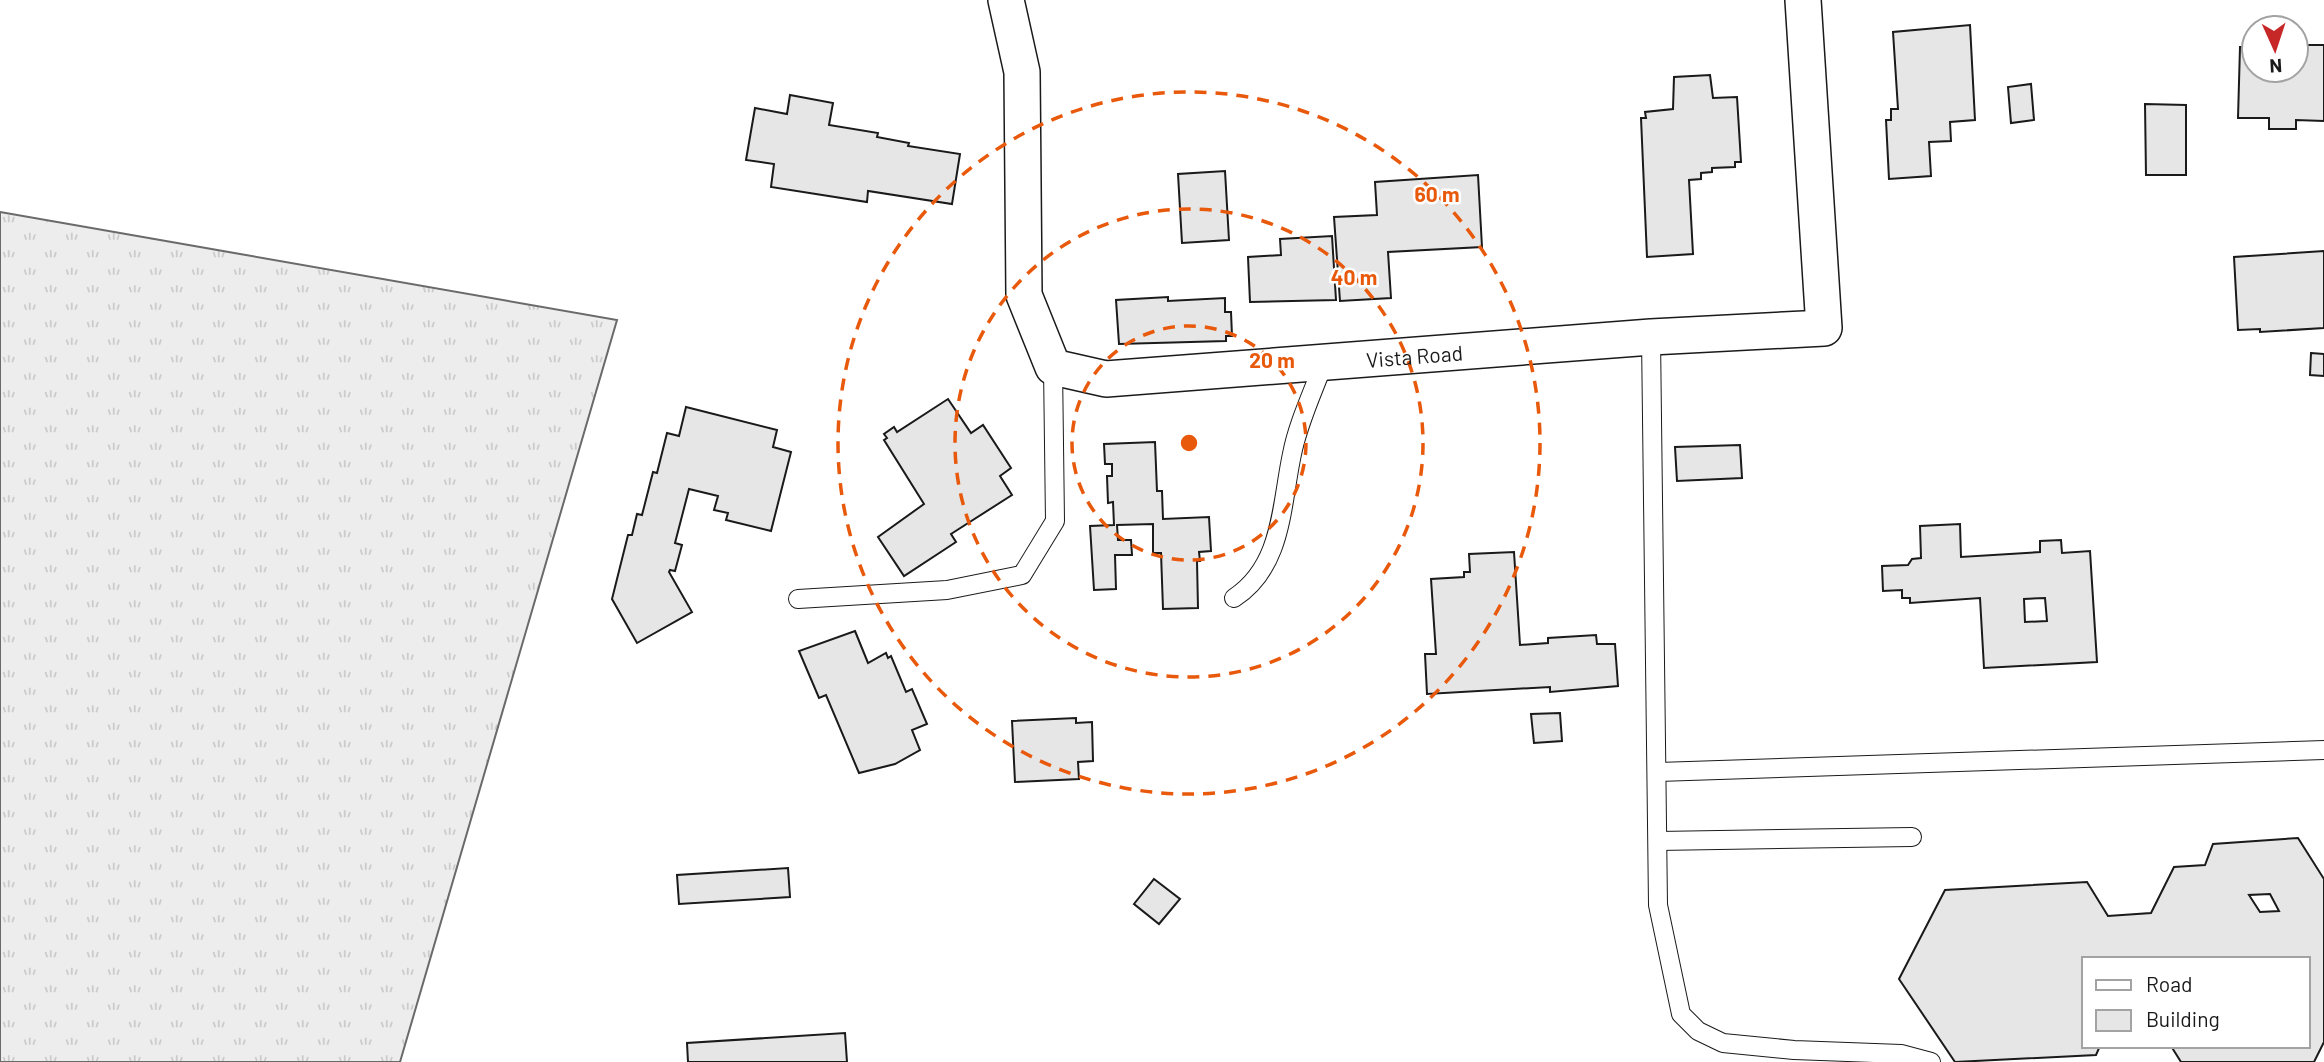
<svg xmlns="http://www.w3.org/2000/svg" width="2324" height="1062" font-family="Barlow,sans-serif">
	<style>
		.grass { fill: url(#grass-tufts); stroke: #6a6a6a; stroke-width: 2 }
		.building { fill: #e6e6e6; stroke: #1a1a1a; stroke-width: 2; fill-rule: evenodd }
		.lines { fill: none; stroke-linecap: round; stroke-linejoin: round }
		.lane-casing { stroke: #1a1a1a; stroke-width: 20 }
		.street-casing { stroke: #1a1a1a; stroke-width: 38 }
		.lane { stroke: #fff; stroke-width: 18 }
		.street { stroke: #fff; stroke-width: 35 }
		.ring { fill: none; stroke: #e8590c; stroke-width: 3.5; stroke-dasharray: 12 9 }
		.labels { text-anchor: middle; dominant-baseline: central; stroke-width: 5; stroke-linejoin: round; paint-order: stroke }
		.street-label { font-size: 21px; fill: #1a1a1a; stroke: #fff }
		.centre { fill: #e8590c; stroke: #fff; stroke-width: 3.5 }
		.ring-label { font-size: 21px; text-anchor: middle; font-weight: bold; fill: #e8590c; stroke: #fff; stroke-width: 5; stroke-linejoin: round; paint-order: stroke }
	</style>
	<defs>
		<pattern id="grass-tufts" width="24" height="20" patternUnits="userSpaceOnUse" patternTransform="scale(1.75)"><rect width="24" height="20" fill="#ededed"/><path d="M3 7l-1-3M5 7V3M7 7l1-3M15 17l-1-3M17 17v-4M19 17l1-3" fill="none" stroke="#cbcbcb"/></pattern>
	</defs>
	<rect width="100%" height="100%" fill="#fff"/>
	<polygon class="grass" points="0,212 617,320 400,1062 0,1062"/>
	<g class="building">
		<polygon points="1970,25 1975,120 1950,122 1951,141 1929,142 1931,176 1889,179 1886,120 1891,120 1891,109 1898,109 1893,32"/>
		<polygon points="2296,45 2324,45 2324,121 2296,120 2296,129 2269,129 2269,118 2238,118 2240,47 2254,47 2254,70 2296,70"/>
		<polygon points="1710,75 1713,98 1737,97 1741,162 1735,162 1735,167 1712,168 1712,172 1701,173 1701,179 1689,180 1693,254 1647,257 1641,118 1646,118 1645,112 1673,109 1674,77"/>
		<polygon points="2031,84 2034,120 2011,123 2008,87"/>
		<polygon points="790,95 833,103 829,125 878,133 877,137 909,143 908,146 960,154 952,204 868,191 867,202 771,187 774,164 746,160 755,108 787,114"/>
		<polygon points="2145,104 2186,105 2186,175 2146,175"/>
		<polygon points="1225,171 1229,240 1182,243 1178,174"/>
		<polygon points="1478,175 1482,247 1388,252 1391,298 1340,301 1334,217 1377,215 1375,182"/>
		<polygon points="1332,236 1336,300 1250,302 1248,257 1281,255 1280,239"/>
		<polygon points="2324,251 2324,328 2260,332 2260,329 2238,330 2234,257"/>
		<polygon points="1168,297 1168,301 1225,298 1225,312 1231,312 1232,336 1226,336 1226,341 1119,344 1116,300"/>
		<polygon points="2311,353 2324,354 2324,376 2310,375"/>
		<polygon points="948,399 971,433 983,425 1011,468 1000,476 1012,495 951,534 956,542 904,576 878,537 924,504 884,440 887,438 884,434 894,427 897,432"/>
		<polygon points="686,407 777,430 773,447 791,452 771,531 726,520 728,513 714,510 718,496 689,489 675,543 682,545 675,571 670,570 669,572 692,612 637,643 612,599 628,535 632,535 637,514 642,515 653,472 657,473 667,433 679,436"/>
		<polygon points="1155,442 1157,491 1162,491 1163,519 1209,517 1211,551 1199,552 1200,561 1197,561 1198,608 1163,609 1161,553 1153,553 1153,524 1117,525 1118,540 1131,540 1132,555 1115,555 1116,589 1094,590 1090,526 1114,525 1113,502 1108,503 1107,476 1112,476 1112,464 1105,464 1104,444"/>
		<polygon points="1740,445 1742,478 1677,481 1675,447"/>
		<path d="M1960,524L1961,557L2040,552V541L2061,540L2062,553L2090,551L2097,662L1984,668L1980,598L1910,603V598H1902V590L1883,591L1882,566L1908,565L1912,559L1921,558L1920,526ZM2045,598L2047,621L2025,622L2024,599Z"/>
		<polygon points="1514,552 1520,645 1548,643 1548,638 1596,635 1597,644 1615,644 1618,686 1550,692 1550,687 1427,694 1425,654 1436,654 1431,579 1464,577 1464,572 1470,572 1469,554"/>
		<polygon points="855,631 868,663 886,653 888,658 891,656 906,692 912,689 927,724 912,730 920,750 895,764 859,773 826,695 819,698 799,651"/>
		<polygon points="1560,713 1562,741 1534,743 1531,714"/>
		<polygon points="1076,718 1076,723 1092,722 1093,761 1078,762 1079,779 1015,782 1012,721"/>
		<path d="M2298,838L2324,879V1042L2314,1062H2181L2171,1046H2308V959H2084V1046H2100L2096,1055L1955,1062L1899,979L1945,890L2087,882L2108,916L2151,913L2174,867L2205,865L2213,844ZM2270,894L2279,911L2260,912L2249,895Z"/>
		<polygon points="788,868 790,897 679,904 677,875"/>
		<polygon points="1154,879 1180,899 1159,924 1134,904"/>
		<polygon points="845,1033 847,1062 688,1062 687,1043"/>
	</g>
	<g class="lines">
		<g class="lane-casing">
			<g id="lane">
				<polyline points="1651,337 1658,905 1681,1014 1698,1031 1723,1043 1794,1050 1901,1054 1931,1062"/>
				<path d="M1234,598C1283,566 1281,505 1292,454C1298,423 1313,392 1324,362"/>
				<polyline points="798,599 947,590 1022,575 1055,521 1053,367"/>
				<polyline points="1658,772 2324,750"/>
				<polyline points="1658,841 1912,837"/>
			</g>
		</g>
		<g class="street-casing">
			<g id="street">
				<path id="s1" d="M1006,0L1022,72L1024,295L1053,367L1106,379L1651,337L1824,328L1803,0"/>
			</g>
		</g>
		<use href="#lane" class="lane"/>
		<use href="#street" class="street"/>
	</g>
	<g class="ring">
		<circle cx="1189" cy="443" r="117"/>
		<circle cx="1189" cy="443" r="234"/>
		<circle cx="1189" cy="443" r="351"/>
	</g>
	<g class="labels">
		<g class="street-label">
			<text stroke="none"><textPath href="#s1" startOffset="738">Vista Road</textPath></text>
		</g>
	</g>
	<circle cx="1189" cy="443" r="10" class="centre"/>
	<g class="ring-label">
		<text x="1437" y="202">60 m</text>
		<text x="1354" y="285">40 m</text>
		<text x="1272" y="368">20 m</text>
	</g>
	<rect x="2082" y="957" width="228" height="91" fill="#ffffff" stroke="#a3a3a3" stroke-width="2"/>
	<rect x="2096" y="980" width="35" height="10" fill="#ffffff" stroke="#a3a3a3" stroke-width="2"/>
	<text x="2146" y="992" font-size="21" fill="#1a1a1a">Road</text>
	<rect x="2096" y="1010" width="35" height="21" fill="#e6e6e6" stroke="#a3a3a3" stroke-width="2"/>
	<text x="2146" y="1027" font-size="21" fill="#1a1a1a">Building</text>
	<g transform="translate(2275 49) rotate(177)"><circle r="33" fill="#ffffff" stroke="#a3a3a3" stroke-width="2"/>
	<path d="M0-5L12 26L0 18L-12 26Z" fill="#c62828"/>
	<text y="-10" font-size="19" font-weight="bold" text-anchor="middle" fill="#1a1a1a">N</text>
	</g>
</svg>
